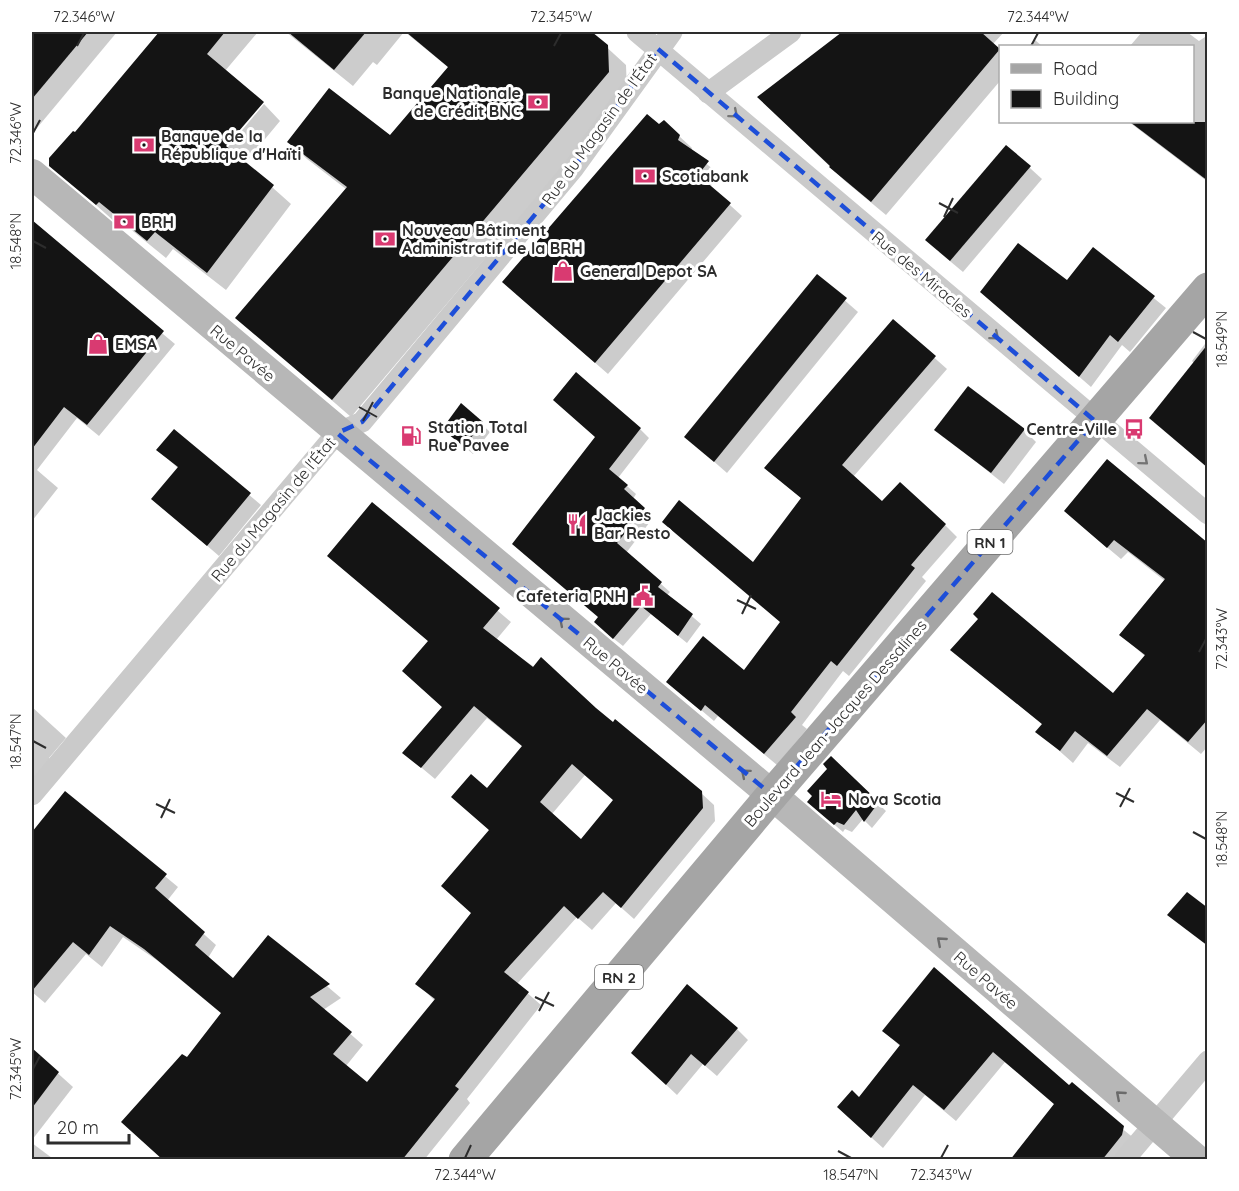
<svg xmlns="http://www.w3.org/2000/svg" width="1239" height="1191" font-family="Quicksand,sans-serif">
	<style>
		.shadow { fill: #0003; fill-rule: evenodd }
		.building { fill: #141414; fill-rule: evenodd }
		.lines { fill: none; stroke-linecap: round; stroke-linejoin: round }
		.minor { stroke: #cacaca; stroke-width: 21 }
		.secondary { stroke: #b7b7b7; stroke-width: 30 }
		.primary { stroke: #a5a5a5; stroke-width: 33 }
		.oneway { stroke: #747474 }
		.oneway2 { stroke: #6b6b6b }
		.marked { fill: none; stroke: #1d4ed8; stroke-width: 4.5; stroke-dasharray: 12 8; stroke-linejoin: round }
		.ticks { fill: none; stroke: #2d2d2d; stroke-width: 2 }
		.labels { text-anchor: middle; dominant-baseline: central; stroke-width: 6; stroke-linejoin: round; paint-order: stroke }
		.shield { fill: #fff; stroke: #6c6c6c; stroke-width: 1.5 }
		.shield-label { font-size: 15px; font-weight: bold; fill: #2d2d2d }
		.poi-label { font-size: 16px; font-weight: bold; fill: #2d2d2d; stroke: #fff; text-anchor: start }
		.street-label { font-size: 16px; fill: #2d2d2d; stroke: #fff }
		.neatline { fill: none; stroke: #2d2d2d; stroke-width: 2 }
		.ticks-label { font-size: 15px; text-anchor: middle; fill: #2d2d2d }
	</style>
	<rect width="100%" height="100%" fill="#fff"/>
	<g class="shadow">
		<polygon points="32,32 117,32 32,134"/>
		<polygon points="161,32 258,32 225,71 220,151 223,153 264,104 280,121 245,163 291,204 226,290 173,249 166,258 118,219 115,222 51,165"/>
		<polygon points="286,32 404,32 377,65 373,62 353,86"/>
		<polygon points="405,32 590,32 626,65 627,91 351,417 237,318 346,189 307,159 289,142 390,137 449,68"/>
		<polygon points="847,32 1004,32 993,44 1000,51 1000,81 886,215 845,181 759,98"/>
		<polygon points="1142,32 1187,32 1199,41 1205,37 1208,39 1208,182 1129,122 1192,122 1192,46 1130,46"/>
		<polygon points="1035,40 1042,46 1030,46"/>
		<polygon points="679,136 692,148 691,151 720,175 710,187 742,216 608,374 516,294"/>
		<polygon points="1007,147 1042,179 963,272 939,252"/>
		<polygon points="32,225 175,344 99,436 77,418 37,470 58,488 32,521 32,359 58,327 32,305"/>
		<polygon points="1093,249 1166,308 1130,352 1122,345 1091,387 991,300 1067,282"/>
		<polygon points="817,276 858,312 727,473 686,437"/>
		<polygon points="893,321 947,369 853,477 882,503 945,525 957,537 922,577 926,581 849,676 843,671 802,725 807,729 777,765 718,716 714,721 668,682 745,672 782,623 664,522 753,564 802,499 766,468"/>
		<polygon points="1208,340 1208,468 1151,418 1194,363 1192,361"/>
		<polygon points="461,405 490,432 473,454 444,429"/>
		<polygon points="640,429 649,438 618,478 636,494 633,499 653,518 626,553 670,592 667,595 701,624 687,643 651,614 623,646 604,631 600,617 523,553"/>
		<polygon points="936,430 1024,430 1036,442 1004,484"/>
		<polygon points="174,431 261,505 219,556 153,499 179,469 169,460"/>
		<path d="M372,504L511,622L496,640L595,710L701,793L714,805L715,821L634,919L616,903L592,930L577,917L517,984L541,1005L467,1099L470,1103L424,1160H164L187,1060L222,1014L158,961L123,937L102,967L86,954L45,1003L32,992V835L65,793L178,887L167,901L216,945L208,958L233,980L269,937L341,998L323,1010L363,1045L346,1066L368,1084L435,1001L417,983L472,913L490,831L453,797L487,790L523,747L487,718L435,779L404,753L443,708L404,671L429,642L329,556ZM585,775L614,801L581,841L552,814Z"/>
		<polygon points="1078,523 1208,544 1208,746 1201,754 1160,720 1120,767 1088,743 1073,763 1038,732 1043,725 952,650 1113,696 1146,657 1121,635 1165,581 1128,552 1121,559"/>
		<polygon points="32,707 66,738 49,758 52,761 32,785"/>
		<polygon points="831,758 886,811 872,828 863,819 852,832 845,829 843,832 817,810"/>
		<polygon points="934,969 1070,1087 1135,1139 1122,1160 1012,1160 1055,1105 1005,1062 956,1121 925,1095 883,1148 851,1119 859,1099 901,1047 884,1031"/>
		<polygon points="737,1029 748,1040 717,1076 703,1064 677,1095 644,1064"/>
		<polygon points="32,1050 73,1087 32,1140"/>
		<polygon points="32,1143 52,1158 54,1160 32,1160"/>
	</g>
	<g class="building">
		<polygon points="32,32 88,32 32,99"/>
		<polygon points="159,32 225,32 207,54 264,102 226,146 274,185 207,273 155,232 147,241 99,202 96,205 49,166 49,158 73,131 75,132"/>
		<polygon points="288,32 366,32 334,70"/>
		<polygon points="406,32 592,32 608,45 609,72 332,400 235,318 347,187 287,142 329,88 390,135 448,67"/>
		<polygon points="842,32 981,32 1000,49 871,202 829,167 830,166 757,97"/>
		<polygon points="647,114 659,124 664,120 680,135 678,140 709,161 698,175 731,203 595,363 502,282"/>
		<polygon points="1130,122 1208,122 1208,181"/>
		<polygon points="1006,145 1031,166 950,261 925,240"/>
		<polygon points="32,220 164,331 87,425 64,407 32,449"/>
		<polygon points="1018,243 1067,280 1093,247 1155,296 1118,342 1110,335 1079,377 980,292"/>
		<polygon points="817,274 847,298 714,462 684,437"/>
		<polygon points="893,319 936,356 842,465 882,501 900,482 946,524 911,565 915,568 837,666 831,661 791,712 796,717 764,754 705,705 701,711 666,682 703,636 744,670 780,622 662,522 679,500 753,562 801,498 764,468"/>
		<polygon points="1208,344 1208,468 1149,418"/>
		<polygon points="576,372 641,428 609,469 628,485 624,489 645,508 617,543 662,582 658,587 693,614 678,636 641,606 613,639 594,622 598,617 512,544 595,437 553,400"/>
		<polygon points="968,386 1025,429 991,473 934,430"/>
		<polygon points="461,403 483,422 464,447 442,429"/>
		<polygon points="174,429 251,493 207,546 151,499 178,467 156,450"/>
		<polygon points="1107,459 1208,543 1208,719 1188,742 1147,709 1107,756 1075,731 1060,751 1035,732 1042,724 950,650 978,619 973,614 992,592 1113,693 1145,655 1119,635 1165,579 1114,540 1107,548 1064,511"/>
		<path d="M372,502L500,608L483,628L533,667L541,657L596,708L613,722L615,719L702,791L703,808L621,908L603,892L578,919L564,906L504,972L529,992L455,1086L459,1089L402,1160H163L121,1122L182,1054L187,1057L221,1013L144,949L110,926L89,955L73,942L32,991V832L65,791L167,874L155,888L205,932L195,945L233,978L268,935L330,984L310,997L352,1032L333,1054L367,1082L435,999L415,984L471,913L441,886L489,830L451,797L471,774L487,788L522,746L474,706L421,768L402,753L442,707L402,671L428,641L327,556ZM572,764L613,800L581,839L540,802Z"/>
		<polygon points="831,756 879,802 864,822 856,810 844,825 837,822 834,825 807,802 812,796 807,791 827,769 823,764"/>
		<polygon points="1187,892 1208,908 1208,946 1167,915"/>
		<polygon points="934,967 1069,1085 1072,1082 1124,1126 1122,1135 1102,1160 1010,1160 1054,1104 993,1052 944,1110 913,1085 871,1138 837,1107 852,1090 859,1097 900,1045 882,1031"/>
		<polygon points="687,984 738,1028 705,1066 691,1054 666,1085 631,1053"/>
		<polygon points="32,1048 59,1072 32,1108"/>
	</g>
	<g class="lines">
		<g class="minor">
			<polyline points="637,32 1208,514"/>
			<polyline points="708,93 791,32"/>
			<polyline points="32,795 337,433 362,422 573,169 672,32"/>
			<polyline points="1124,1160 1208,1061"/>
		</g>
		<polyline class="secondary" points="32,174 772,795 1197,1160"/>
		<polyline class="primary" points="465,1160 772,795 1208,289"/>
	</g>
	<defs><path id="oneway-chevron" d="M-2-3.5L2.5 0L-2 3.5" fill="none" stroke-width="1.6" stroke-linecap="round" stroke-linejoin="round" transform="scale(1.5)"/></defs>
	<g class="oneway">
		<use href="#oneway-chevron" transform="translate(734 114) rotate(40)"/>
		<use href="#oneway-chevron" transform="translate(995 336) rotate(40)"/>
		<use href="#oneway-chevron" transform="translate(1144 461) rotate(40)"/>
	</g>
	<g class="oneway2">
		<use href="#oneway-chevron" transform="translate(563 621) rotate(-140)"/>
		<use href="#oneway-chevron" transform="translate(745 773) rotate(-140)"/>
		<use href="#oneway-chevron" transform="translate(941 941) rotate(-139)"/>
		<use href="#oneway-chevron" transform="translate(1120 1095) rotate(-139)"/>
	</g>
	<path class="marked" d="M658,49L1095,421L772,795L337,433L362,422L573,169Z"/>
	<path class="ticks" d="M77,46L84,33M554,46L561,33M1031,46L1038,33M33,133L40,120M939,203L958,213M944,217L953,198M33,241L46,248M1193,332L1206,339M359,407L377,417M363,421L373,402M737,600L756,609M742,614L751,595M1199,652L1206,639M33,741L46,748M1116,793L1134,802M156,804L175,813M1120,807L1130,788M161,818L170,799M1193,832L1206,839M535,997L554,1006M539,1011L549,992M33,1069L40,1056M838,1151L851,1158M465,1158L471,1145M941,1158L948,1145"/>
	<defs>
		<g id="bank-bare" transform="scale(1.62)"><path d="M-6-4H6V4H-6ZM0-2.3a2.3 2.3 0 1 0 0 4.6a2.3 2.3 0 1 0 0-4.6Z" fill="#d93a71" stroke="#fff" stroke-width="2.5" paint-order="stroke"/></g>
		<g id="shop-bare" transform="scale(1.62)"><path d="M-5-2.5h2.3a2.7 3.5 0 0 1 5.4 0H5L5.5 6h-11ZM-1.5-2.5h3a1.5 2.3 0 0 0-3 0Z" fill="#d93a71" stroke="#fff" stroke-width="2.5" paint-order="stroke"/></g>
		<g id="bus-bare" transform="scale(1.62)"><path d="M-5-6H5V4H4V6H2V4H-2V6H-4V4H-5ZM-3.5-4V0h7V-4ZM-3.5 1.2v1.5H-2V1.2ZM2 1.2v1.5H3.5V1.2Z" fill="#d93a71" stroke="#fff" stroke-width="2.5" paint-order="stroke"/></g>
		<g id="fuel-bare" transform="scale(1.62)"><path d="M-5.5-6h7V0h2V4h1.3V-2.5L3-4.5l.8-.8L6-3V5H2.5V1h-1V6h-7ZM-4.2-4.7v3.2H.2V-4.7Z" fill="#d93a71" stroke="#fff" stroke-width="2.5" paint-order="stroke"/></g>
		<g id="restaurant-bare" transform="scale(1.62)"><path d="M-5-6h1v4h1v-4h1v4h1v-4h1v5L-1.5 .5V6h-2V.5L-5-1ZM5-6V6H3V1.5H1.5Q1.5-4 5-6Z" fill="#d93a71" stroke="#fff" stroke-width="2.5" paint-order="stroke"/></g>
		<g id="civic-bare" transform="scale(1.62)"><path d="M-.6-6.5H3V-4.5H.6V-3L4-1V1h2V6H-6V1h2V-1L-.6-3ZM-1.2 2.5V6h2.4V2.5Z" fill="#d93a71" stroke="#fff" stroke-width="2.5" paint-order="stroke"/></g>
		<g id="hotel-bare" transform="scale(1.62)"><path d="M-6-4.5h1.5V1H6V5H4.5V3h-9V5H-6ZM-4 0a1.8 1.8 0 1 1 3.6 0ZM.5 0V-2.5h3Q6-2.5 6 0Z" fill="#d93a71" stroke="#fff" stroke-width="2.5" paint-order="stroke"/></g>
	</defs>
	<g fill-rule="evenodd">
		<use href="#bank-bare" x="538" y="102"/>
		<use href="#bank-bare" x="144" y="145"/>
		<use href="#bank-bare" x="645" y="176"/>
		<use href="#bank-bare" x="124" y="222"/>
		<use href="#bank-bare" x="385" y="239"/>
		<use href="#shop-bare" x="563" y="271"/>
		<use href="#shop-bare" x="98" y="344"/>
		<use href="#bus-bare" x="1134" y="429"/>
		<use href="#fuel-bare" x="411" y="436"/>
		<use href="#restaurant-bare" x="577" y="524"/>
		<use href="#civic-bare" x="643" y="596"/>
		<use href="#hotel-bare" x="831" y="799"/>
	</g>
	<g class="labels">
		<g class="shield">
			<rect x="967.5" y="530" width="45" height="24" rx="4.5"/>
			<rect x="595" y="965" width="48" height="24" rx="4.5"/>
		</g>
		<g class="shield-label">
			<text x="990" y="542">RN 1</text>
			<text x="619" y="977">RN 2</text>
		</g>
		<g class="poi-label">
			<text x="521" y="93" text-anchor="end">Banque Nationale<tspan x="521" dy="18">de Crédit BNC</tspan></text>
			<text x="161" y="136">Banque de la<tspan x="161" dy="18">République d'Haïti</tspan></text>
			<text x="662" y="176">Scotiabank</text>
			<text x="141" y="222">BRH</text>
			<text x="402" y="230">Nouveau Bâtiment<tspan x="402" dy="18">Administratif de la BRH</tspan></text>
			<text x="580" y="271">General Depot SA</text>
			<text x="115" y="344">EMSA</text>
			<text x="428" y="427">Station Total<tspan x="428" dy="18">Rue Pavee</tspan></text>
			<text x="1117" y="429" text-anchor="end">Centre-Ville</text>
			<text x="594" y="515">Jackies<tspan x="594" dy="18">Bar Resto</tspan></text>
			<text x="626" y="596" text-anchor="end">Cafeteria PNH</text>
			<text x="848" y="799">Nova Scotia</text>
		</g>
		<g class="street-label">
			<text transform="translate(599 129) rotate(-54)">Rue du Magasin de l'État</text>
			<text transform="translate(922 274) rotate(40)">Rue des Miracles</text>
			<text transform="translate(243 353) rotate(40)">Rue Pavée</text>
			<text transform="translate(273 509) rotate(-50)">Rue du Magasin de l'État</text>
			<text transform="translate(616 665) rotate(40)">Rue Pavée</text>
			<text transform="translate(835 723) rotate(-49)">Boulevard Jean-Jacques Dessalines</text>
			<text transform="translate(986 980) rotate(41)">Rue Pavée</text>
		</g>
	</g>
	<rect width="1239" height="1191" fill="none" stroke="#ffffff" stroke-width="66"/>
	<rect x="999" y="45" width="195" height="78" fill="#ffffff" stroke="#ababab" stroke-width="1.5"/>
	<rect x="1011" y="64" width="30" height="9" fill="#a5a5a5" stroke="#ababab" stroke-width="1.5"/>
	<text x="1053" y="75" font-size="18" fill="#2d2d2d">Road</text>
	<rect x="1011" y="90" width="30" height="18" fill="#141414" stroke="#ababab" stroke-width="1.5"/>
	<text x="1053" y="105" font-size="18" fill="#2d2d2d">Building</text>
	<path d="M48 1134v9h81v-9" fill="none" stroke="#2d2d2d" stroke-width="3"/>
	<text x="57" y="1134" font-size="18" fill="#2d2d2d" stroke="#ffffff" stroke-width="4.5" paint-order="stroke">20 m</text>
	<rect x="33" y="33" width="1173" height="1125" class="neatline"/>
	<g class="ticks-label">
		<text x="84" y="22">72.346°W</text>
		<text x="561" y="22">72.345°W</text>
		<text x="1038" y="22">72.344°W</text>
		<text transform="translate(16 133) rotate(-90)" y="5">72.346°W</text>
		<text transform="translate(16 241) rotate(-90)" y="5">18.548°N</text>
		<text transform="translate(1222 339) rotate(-90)" y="5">18.549°N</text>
		<text transform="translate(1222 639) rotate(-90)" y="5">72.343°W</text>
		<text transform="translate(16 741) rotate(-90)" y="5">18.547°N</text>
		<text transform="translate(1222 839) rotate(-90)" y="5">18.548°N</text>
		<text transform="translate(16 1069) rotate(-90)" y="5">72.345°W</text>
		<text x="465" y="1180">72.344°W</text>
		<text x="851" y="1180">18.547°N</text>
		<text x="941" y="1180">72.343°W</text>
	</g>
</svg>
